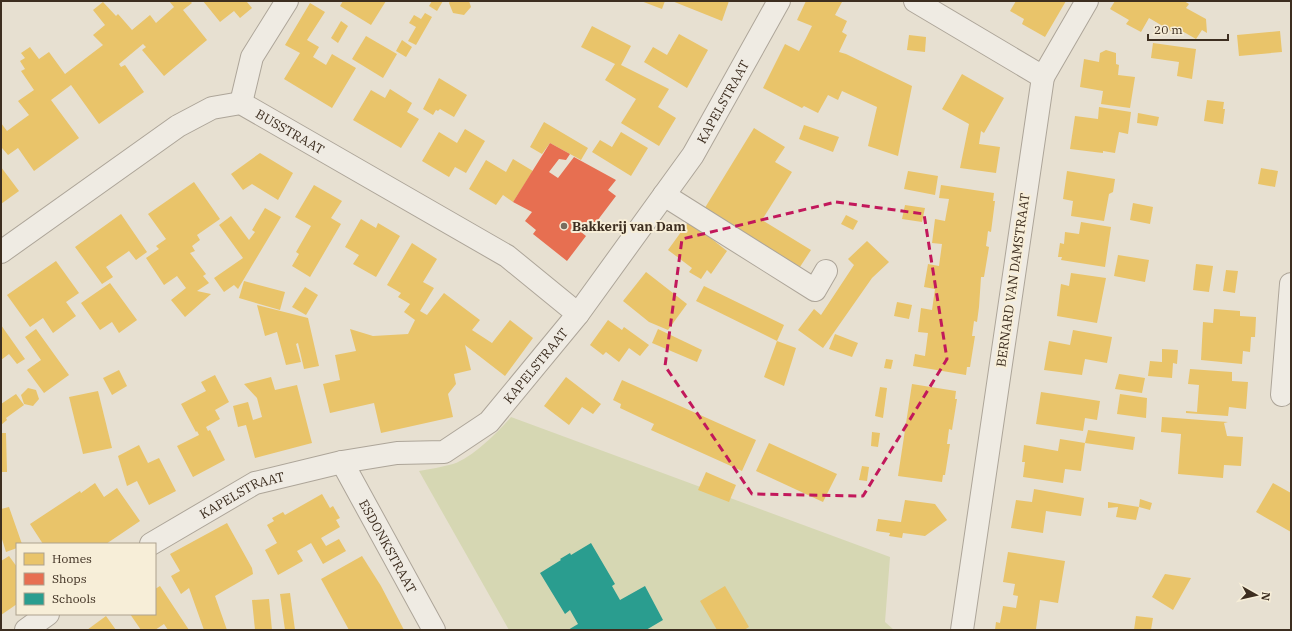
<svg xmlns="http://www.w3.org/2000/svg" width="1292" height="631" font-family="'IBM Plex Serif',serif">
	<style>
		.green { fill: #d6d7b3 }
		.homes { fill: #e9c46a }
		.shops { fill: #e76f51 }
		.schools { fill: #2a9d8f }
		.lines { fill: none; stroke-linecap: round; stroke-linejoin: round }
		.minor-casing { stroke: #ada599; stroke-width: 24 }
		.minor { stroke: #efebe3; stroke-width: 22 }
		.marked { fill: none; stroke: #c2185b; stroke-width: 3; stroke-dasharray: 8 5; stroke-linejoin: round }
		.poi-dot { fill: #786c5e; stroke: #f7eed8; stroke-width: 1.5 }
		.labels { text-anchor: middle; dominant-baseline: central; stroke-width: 4; stroke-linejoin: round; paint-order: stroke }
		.street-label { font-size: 13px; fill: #3d2e20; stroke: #f7eed8 }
		.poi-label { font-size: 13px; font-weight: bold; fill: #3d2e20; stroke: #f7eed8; text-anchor: start }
	</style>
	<rect width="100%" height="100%" fill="#e7e0d1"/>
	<path class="green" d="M511,417L890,557L885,622L894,630H509L419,471C430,469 442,467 453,464C473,457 497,433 511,417Z"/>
	<g class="homes">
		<polygon points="169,1 190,1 192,3 183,10 207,40 164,76 142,50 146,47 143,44 119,64 121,67 125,65 144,92 99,124 71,85 51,100 79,138 34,171 18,148 8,155 2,148 1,149 1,123 7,131 29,115 18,101 34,90 21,71 25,69 20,61 25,58 21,53 30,47 39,59 49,52 65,74 103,45 93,35 105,25 93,10 103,2 116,16 118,14 132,30 150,15 156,23 174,7"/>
		<polygon points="203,1 249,1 247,2 252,8 240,18 234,11 220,22"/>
		<polygon points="343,1 386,1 371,25 340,6"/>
		<polygon points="432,1 443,1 437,11 429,6"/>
		<polygon points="450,1 469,1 471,7 464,15 453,13 449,3"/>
		<polygon points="641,1 665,1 662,9"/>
		<polygon points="672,1 729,1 722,21"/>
		<polygon points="806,1 842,2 835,15 847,21 842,32 847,35 839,52 846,54 912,86 898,156 868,146 877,107 842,91 838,100 828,95 818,113 804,106 802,108 763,88 785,44 799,51 805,40 812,26 797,20"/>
		<polygon points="1016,1 1066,1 1045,37 1022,24 1024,19 1010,11"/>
		<polygon points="1115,1 1184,1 1189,4 1186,8 1206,19 1207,33 1202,30 1196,39 1175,27 1173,32 1149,18 1141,32 1126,24 1129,20 1110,9"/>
		<polygon points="310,3 325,12 307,40 319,47 313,57 326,65 332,54 356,68 332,108 284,79 300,53 285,45"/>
		<polygon points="425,13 432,17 416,45 408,41 416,27 409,23 414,15 421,19"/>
		<polygon points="341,21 348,26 338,43 331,38"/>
		<polygon points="592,26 631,46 621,65 669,89 658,107 676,118 659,146 621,123 636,99 605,80 615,64 581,47"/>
		<polygon points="1280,31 1282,52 1239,56 1237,35"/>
		<polygon points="679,34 708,50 687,88 644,62 653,47 667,55"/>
		<polygon points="909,35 926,37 925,52 907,50"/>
		<polygon points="366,36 397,54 383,78 352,59"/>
		<polygon points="402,40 412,47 406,57 396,51"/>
		<polygon points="1153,43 1196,49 1192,79 1177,76 1179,62 1151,58"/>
		<polygon points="1106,50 1116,53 1116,64 1119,65 1118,75 1135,77 1130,108 1101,104 1103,91 1080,87 1084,59 1099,62 1100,53"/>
		<polygon points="962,74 1004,98 984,133 981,131 979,144 1000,147 996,173 960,168 969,124 942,109"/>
		<polygon points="439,78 467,95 454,117 440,109 438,111 436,110 433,115 423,109"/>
		<polygon points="390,89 412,103 407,112 419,119 401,148 353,120 371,90 385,98"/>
		<polygon points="1207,100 1224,102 1223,109 1225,109 1223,124 1204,121"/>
		<polygon points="1099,107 1131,112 1128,134 1119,132 1115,153 1103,151 1103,153 1070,149 1075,116 1098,119"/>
		<polygon points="1138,113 1159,117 1157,126 1137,123"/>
		<polygon points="544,122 588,148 581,160 550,143 542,154 530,147"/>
		<polygon points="804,125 839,137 833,152 799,139"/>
		<polygon points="754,128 785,147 775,162 792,172 762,220 811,250 798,270 703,211"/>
		<polygon points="465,129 485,141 466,173 455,167 449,177 422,161 439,132 457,143"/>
		<polygon points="621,132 648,148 631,176 592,152 600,140 612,147"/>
		<polygon points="260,153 293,173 278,200 252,184 243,190 231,174"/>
		<polygon points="513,159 533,171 513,202 503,195 496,205 469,189 486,160 506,172"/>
		<polygon points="1,167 19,191 1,204"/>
		<polygon points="1261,168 1278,171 1275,187 1258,184"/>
		<polygon points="908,171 938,176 935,195 904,189"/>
		<polygon points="1067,171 1115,179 1113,192 1109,194 1104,221 1071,216 1073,201 1063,199"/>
		<polygon points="194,182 220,219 197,235 200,240 192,246 195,251 190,253 206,274 203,276 209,283 197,291 211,294 185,317 171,300 186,288 177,276 164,285 146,258 159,249 156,246 166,239 148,214"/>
		<polygon points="314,185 342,201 331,218 341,224 310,277 292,266 299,254 296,252 311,226 295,217"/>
		<polygon points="941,185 994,193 993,201 995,201 991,232 988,231 987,239 986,246 989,247 984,277 981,277 979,307 977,322 974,321 972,336 975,336 970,367 967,367 966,375 913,366 915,354 925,356 928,333 918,332 921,308 932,310 935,289 924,287 928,264 939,266 942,244 932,243 935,219 945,221 949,199 939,198"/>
		<polygon points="1133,203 1153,207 1150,224 1130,220"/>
		<polygon points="905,205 925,208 922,222 902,219"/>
		<polygon points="265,208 281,217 238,289 234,285 224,292 214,278 243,258 219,225 231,216 249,240 255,232 252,230"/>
		<polygon points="121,214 147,252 136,260 129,251 106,267 113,277 102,284 75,247"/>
		<polygon points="846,215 858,221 853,230 841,224"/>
		<polygon points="361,219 376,228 378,223 400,236 376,277 353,264 359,255 345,247"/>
		<polygon points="689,221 727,251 711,274 707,270 701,279 689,272 692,268 668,250"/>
		<polygon points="1081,222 1111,227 1105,267 1061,260 1062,257 1058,257 1060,243 1064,244 1065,232 1079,234"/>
		<polygon points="867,241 889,262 872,278 823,348 798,330 814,309 821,315 854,265 848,259"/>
		<polygon points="412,243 437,259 423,282 434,288 420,311 427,315 444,293 480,320 472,330 492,343 510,320 533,338 505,376 465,345 471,370 454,374 456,384 448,394 453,417 381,433 374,403 330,413 323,384 340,380 335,355 356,351 350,329 373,336 408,334 415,320 404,312 410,304 398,297 401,293 387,285"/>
		<polygon points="1118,255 1149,260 1145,282 1114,276"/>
		<polygon points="56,261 79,293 66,302 76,316 53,333 43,318 30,327 7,295"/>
		<polygon points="1196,264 1213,266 1209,292 1193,290"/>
		<polygon points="1226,270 1238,271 1235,293 1223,291"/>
		<polygon points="646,272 687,304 668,330 649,322 623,301"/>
		<polygon points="1071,273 1106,278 1097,323 1057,316 1061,284 1069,286"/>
		<polygon points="244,281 285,292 280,310 239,298"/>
		<polygon points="110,283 137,320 119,333 112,322 100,330 81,303"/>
		<polygon points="704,286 784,325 777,341 796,348 784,386 764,377 777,341 696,301"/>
		<polygon points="305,287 318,295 306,315 292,307"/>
		<polygon points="897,302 912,305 909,319 894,316"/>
		<polygon points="257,305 308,318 319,366 304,369 298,343 296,344 301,362 286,365 277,332 265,336"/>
		<polygon points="1214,309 1240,311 1240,316 1256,317 1255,337 1251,337 1250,352 1243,351 1242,364 1201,360 1203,322 1213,323"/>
		<polygon points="608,320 622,330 624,327 649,345 640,356 629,348 619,362 606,352 603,355 590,345"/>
		<polygon points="1,325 25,359 17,364 9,354 1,360"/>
		<polygon points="36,329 69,375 44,393 27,370 41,360 25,337"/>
		<polygon points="658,329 702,350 697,362 652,343"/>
		<polygon points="1073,330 1112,337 1107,363 1085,359 1082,375 1044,370 1049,341 1070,345"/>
		<polygon points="835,334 858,343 852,357 829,349"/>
		<polygon points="1162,349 1178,350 1177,364 1173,363 1172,378 1148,376 1150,361 1162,362"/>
		<polygon points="886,359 893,360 891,369 884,368"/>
		<polygon points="1190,369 1232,372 1232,381 1248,382 1246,409 1229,407 1228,416 1186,413 1186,411 1197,412 1199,385 1188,384"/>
		<polygon points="119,370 127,386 112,395 103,378"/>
		<polygon points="1119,374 1145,378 1142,393 1115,389"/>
		<polygon points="215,375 229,402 215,410 220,419 206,427 208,431 210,430 225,460 193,477 177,446 199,435 197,431 196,432 181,404 206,391 201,382"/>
		<polygon points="271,377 275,390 297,385 312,443 255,458 246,425 238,427 233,406 248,402 253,420 262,417 257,398 244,384"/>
		<polygon points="566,377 601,404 593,414 582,407 569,425 544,406"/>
		<polygon points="622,380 756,440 742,471 651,430 654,424 620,408 621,404 613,400"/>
		<polygon points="912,384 956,391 955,399 957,399 952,430 949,429 947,444 950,444 945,475 943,475 942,482 898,476"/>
		<polygon points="880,387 887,388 883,418 875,416"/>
		<polygon points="28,388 36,390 39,399 33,406 24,404 21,395"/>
		<polygon points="98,391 112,448 83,454 69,397"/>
		<polygon points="1041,392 1100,401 1097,420 1085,418 1083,431 1036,424"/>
		<polygon points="16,394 24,405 6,418 7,420 1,425 1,404"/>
		<polygon points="1120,394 1147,398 1146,418 1117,414"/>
		<polygon points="1162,417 1228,422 1224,423 1227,436 1243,437 1241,466 1224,465 1223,478 1178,474 1181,434 1161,432"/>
		<polygon points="1088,430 1135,437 1133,450 1085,443 1081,471 1065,469 1063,483 1023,477 1025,462 1022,462 1024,445 1058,451 1060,439 1085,443"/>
		<polygon points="872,432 880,433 878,447 871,446"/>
		<polygon points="1,433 6,433 7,472 1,472"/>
		<polygon points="769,443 837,474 823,502 756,471"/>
		<polygon points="139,445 148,463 159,458 176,491 149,505 137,481 127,486 118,456"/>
		<polygon points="862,466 869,467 867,481 859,480"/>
		<polygon points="706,472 736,485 729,502 698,490"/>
		<polygon points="95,483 104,497 117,488 140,521 106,544 43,544 30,524 80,491 81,493"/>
		<polygon points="1273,483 1291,493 1291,532 1256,512"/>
		<polygon points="1034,489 1084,498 1081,516 1046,511 1043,533 1011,528 1016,500 1032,502"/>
		<polygon points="322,494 330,508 333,506 340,518 336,520 340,527 321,538 326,546 339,539 346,551 323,564 311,543 297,551 303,561 278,575 265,550 277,543 267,525 274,521 272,518 283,512 285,515"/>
		<polygon points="1140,499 1152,503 1150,510 1139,507 1136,520 1116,517 1118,507 1108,508 1108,502 1139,507"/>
		<polygon points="905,500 935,504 947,520 925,536 903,533 902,538 889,536 890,533 876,531 878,519 901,522"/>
		<polygon points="9,507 22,544 17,544 17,548 6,552 1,536 1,509"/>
		<polygon points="227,523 252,568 253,574 215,596 227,630 204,630 189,588 181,594 171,576 180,571 170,554"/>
		<polygon points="1008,552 1065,561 1058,603 1040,600 1036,629 1039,630 995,630 996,622 1000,623 1003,606 1016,608 1018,596 1013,595 1015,584 1003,582"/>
		<polygon points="9,556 17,567 17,604 1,615 1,561"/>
		<polygon points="362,556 381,586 404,630 349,630 321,579"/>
		<polygon points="1165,574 1191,578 1173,610 1152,597"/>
		<polygon points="160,586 189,630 168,630 164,624 155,630 141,630 130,614 155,614 155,589"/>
		<polygon points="725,586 749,627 744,630 717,630 700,601"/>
		<polygon points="290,593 295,630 285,630 280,594"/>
		<polygon points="269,599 272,630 255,630 252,600"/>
		<polygon points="106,616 116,630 87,630"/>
		<polygon points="1136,616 1153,618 1151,630 1134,630"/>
	</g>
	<polygon class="shops" points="550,143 570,154 566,160 559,159 549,172 558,178 574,157 616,180 608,190 616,196 591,229 587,225 581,232 586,236 567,261 533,234 536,230 525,221 532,212 513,202"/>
	<polygon class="schools" points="591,543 615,584 612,586 620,600 645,586 663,620 646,630 568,630 578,624 570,610 565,614 540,573 561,560 560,559 570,553 571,555"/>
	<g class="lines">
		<g class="minor-casing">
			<g id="minor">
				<polyline points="915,1 1043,77 962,630"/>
				<polyline points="1043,77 1087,1"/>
				<polyline points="241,103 252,57 287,1"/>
				<polyline points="664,195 815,290 826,271"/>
				<path id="s1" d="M1,252L178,126L212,108L241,103L507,256L578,314"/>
				<polyline points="1282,395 1291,284"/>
				<path id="s2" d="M342,462L434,630"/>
				<path id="s3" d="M151,544L255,483L342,462L397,453L444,452L489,422L578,314L693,155L779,1"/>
				<polyline points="26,630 48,614"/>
			</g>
		</g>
		<use href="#minor" class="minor"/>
	</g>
	<path class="marked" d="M836,202L924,214L947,359L863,496L752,494L665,366L682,239Z"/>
	<circle class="poi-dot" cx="564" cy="226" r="4"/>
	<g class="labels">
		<g class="street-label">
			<text stroke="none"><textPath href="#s3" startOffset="764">KAPELSTRAAT</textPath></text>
			<text stroke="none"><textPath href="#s1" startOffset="342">BUSSTRAAT</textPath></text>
			<text transform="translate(1013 280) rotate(-82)">BERNARD VAN DAMSTRAAT</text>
			<text stroke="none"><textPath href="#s3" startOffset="440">KAPELSTRAAT</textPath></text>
			<text stroke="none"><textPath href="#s3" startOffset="104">KAPELSTRAAT</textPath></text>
			<text stroke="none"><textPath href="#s2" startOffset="96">ESDONKSTRAAT</textPath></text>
		</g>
		<g class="poi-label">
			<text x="572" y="226">Bakkerij van Dam</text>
		</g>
	</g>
	<rect width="1292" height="631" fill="none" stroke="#3d2e20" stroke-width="4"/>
	<rect x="16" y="543" width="140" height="72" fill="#f7eed8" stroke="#ada18e"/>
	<rect x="24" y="553" width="20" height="12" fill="#e9c46a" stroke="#ada18e"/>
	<text x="52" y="563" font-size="12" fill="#3d2e20">Homes</text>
	<rect x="24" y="573" width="20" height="12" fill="#e76f51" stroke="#ada18e"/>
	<text x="52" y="583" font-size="12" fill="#3d2e20">Shops</text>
	<rect x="24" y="593" width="20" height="12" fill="#2a9d8f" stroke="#ada18e"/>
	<text x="52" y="603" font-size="12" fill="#3d2e20">Schools</text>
	<g transform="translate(1256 595) rotate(98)" stroke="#f7eed8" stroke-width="3" paint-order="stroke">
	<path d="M0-3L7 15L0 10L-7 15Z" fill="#3d2e20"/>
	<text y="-6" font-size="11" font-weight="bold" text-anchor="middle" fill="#3d2e20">N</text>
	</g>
	<path d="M1148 34v6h80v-6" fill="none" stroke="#3d2e20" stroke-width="2"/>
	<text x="1154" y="34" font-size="12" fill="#3d2e20" stroke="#f7eed8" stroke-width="3" paint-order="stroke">20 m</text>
</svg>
